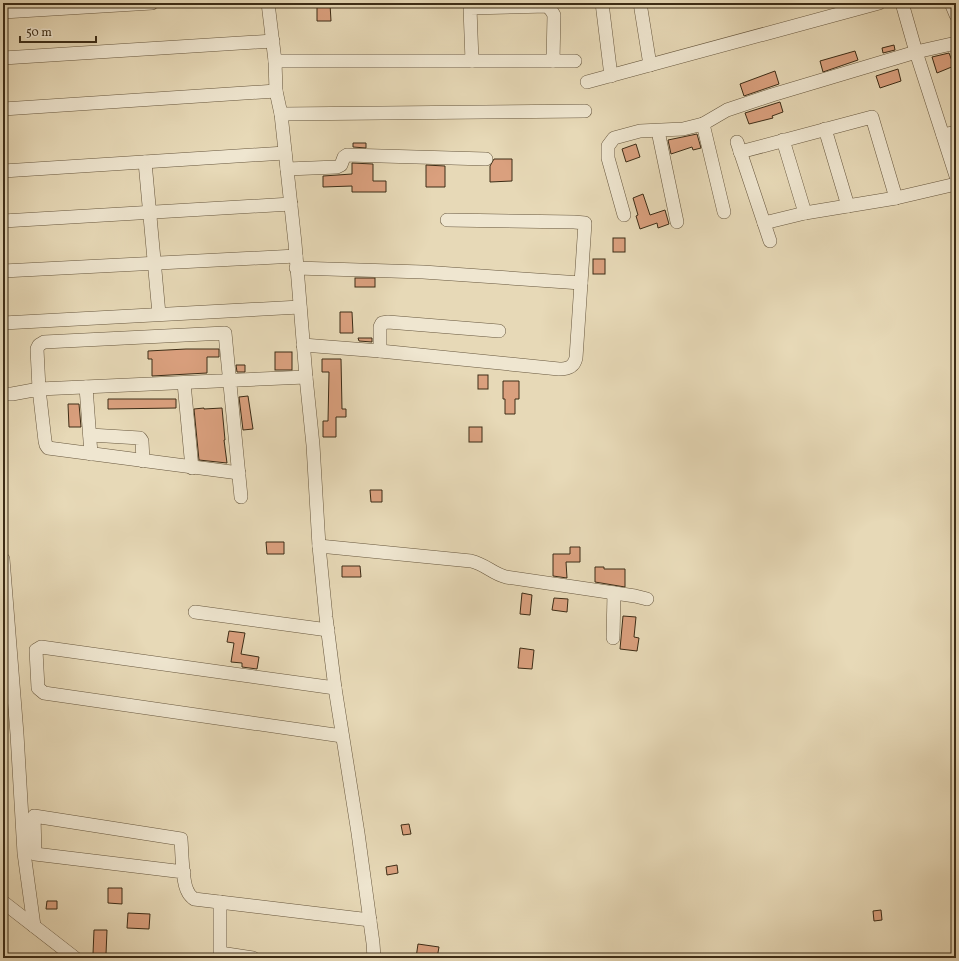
<svg xmlns="http://www.w3.org/2000/svg" width="959" height="961" font-family="Vollkorn,serif">
	<style>
		.building { fill: #daa07e; stroke: #3c2c16 }
		.lines { fill: none; stroke-linecap: round; stroke-linejoin: round }
		.minor-casing { stroke: #67573e; stroke-width: 14 }
		.minor { stroke: #efe6d0; stroke-width: 13 }
	</style>
	<rect width="100%" height="100%" fill="#e7d9b7"/>
	<filter id="stains"><feTurbulence type="fractalNoise" baseFrequency=".005" numOctaves="4"/><feColorMatrix values="0 0 0 0 .2 0 0 0 0 .09 0 0 0 0 .02 0 0 0 .5 -.17"/></filter>
	<radialGradient id="worn" r=".72"><stop offset=".6" stop-color="#630" stop-opacity="0"/><stop offset="1" stop-color="#630" stop-opacity=".3"/></radialGradient>
	<g class="building">
		<polygon points="317,4 330,4 331,21 317,21"/>
		<polygon points="894,45 895,50 883,53 882,48"/>
		<polygon points="855,51 858,60 823,72 820,61"/>
		<polygon points="949,53 954,66 937,73 932,57"/>
		<polygon points="898,69 901,81 880,88 876,76"/>
		<polygon points="775,71 779,84 744,96 740,84"/>
		<polygon points="780,102 783,112 772,116 773,118 749,124 745,113"/>
		<polygon points="697,134 701,148 693,150 692,147 671,154 668,140"/>
		<polygon points="353,143 366,143 366,148 353,147"/>
		<polygon points="636,144 640,157 626,162 622,149"/>
		<polygon points="494,159 512,159 512,181 490,182 490,166"/>
		<polygon points="352,163 373,164 373,181 386,181 386,192 352,192 352,186 323,187 323,176 352,174"/>
		<polygon points="426,165 445,166 445,187 426,187"/>
		<polygon points="643,194 650,215 665,210 669,224 658,228 657,223 640,229 636,216 638,215 633,198"/>
		<rect x="613" y="238" width="12" height="14"/>
		<rect x="593" y="259" width="12" height="15"/>
		<rect x="355" y="278" width="20" height="9"/>
		<polygon points="340,312 352,312 353,333 340,333"/>
		<polygon points="358,338 372,338 372,342 359,341"/>
		<polygon points="186,349 219,349 219,357 207,357 207,373 152,376 152,359 148,359 148,351"/>
		<rect x="275" y="352" width="17" height="18"/>
		<polygon points="322,359 341,359 342,409 346,409 346,417 336,417 336,437 323,437 323,421 328,421 329,372 322,372"/>
		<polygon points="236,365 245,365 245,372 237,372"/>
		<rect x="478" y="375" width="10" height="14"/>
		<polygon points="503,381 519,381 519,399 515,399 515,414 505,414 505,399 503,399"/>
		<polygon points="248,396 253,429 243,430 239,397"/>
		<polygon points="108,399 176,399 176,408 108,409"/>
		<polygon points="68,404 79,404 81,427 69,427"/>
		<polygon points="204,408 204,409 222,408 225,440 224,440 227,463 199,460 194,409"/>
		<rect x="469" y="427" width="13" height="15"/>
		<polygon points="370,490 382,490 382,502 371,502"/>
		<polygon points="266,542 284,542 284,554 267,554"/>
		<polygon points="570,547 580,547 580,562 566,562 567,578 553,576 553,554 570,554"/>
		<polygon points="342,566 360,566 361,577 342,577"/>
		<polygon points="595,567 604,567 604,569 625,569 625,587 595,582"/>
		<polygon points="522,593 532,595 530,615 520,614"/>
		<polygon points="554,598 568,599 567,612 552,610"/>
		<polygon points="623,616 636,617 634,637 639,638 637,651 620,649"/>
		<polygon points="229,631 245,633 241,654 259,657 257,669 242,667 242,663 231,662 234,643 227,642"/>
		<polygon points="520,648 534,650 532,669 518,668"/>
		<polygon points="409,824 411,834 403,835 401,825"/>
		<polygon points="397,865 398,873 387,875 386,867"/>
		<polygon points="108,888 122,888 122,904 108,903"/>
		<polygon points="47,901 57,901 57,909 46,909"/>
		<polygon points="881,910 882,920 874,921 873,911"/>
		<polygon points="128,913 150,914 149,929 127,928"/>
		<polygon points="94,930 107,930 106,954 93,954"/>
		<polygon points="418,944 439,947 437,958 416,958"/>
	</g>
	<g class="lines">
		<g class="minor-casing">
			<g id="minor">
				<polyline points="268,3 275,61 276,91 281,114 295,243 306,377 313,445 319,546 326,617 335,688 358,833 373,943 374,958"/>
				<polyline points="602,3 611,76"/>
				<polyline points="640,3 650,65"/>
				<polyline points="902,3 916,52 956,176"/>
				<polyline points="951,3 956,15"/>
				<polyline points="3,12 152,3"/>
				<polyline points="3,58 273,41"/>
				<polyline points="275,61 575,61"/>
				<polyline points="472,61 470,8 547,6 551,10 554,15 553,61"/>
				<polyline points="587,82 879,3"/>
				<polyline points="3,109 276,91"/>
				<polyline points="281,114 585,111"/>
				<polyline points="703,124 724,212"/>
				<polyline points="825,129 848,206"/>
				<polyline points="658,131 677,222"/>
				<polyline points="943,135 956,132"/>
				<polyline points="783,140 805,213"/>
				<polyline points="737,142 764,223 805,213 896,198 956,184"/>
				<polyline points="740,152 872,117 896,198"/>
				<polyline points="145,162 159,314"/>
				<polyline points="287,169 337,167 341,165 344,157 347,155 486,159"/>
				<polyline points="3,171 285,153"/>
				<polyline points="624,215 608,158 608,146 614,138 640,131 683,129 703,124 727,110 772,95 916,52 956,43"/>
				<polyline points="3,221 291,204"/>
				<polyline points="764,223 770,241"/>
				<polyline points="296,268 423,272 581,283"/>
				<polyline points="3,271 296,256"/>
				<polyline points="3,323 300,307"/>
				<path d="M303,345L380,351L559,369C568,369 574,367 576,358L585,223L574,222L447,220"/>
				<polyline points="380,351 380,327 382,323 388,322 499,331"/>
				<polyline points="184,383 192,468"/>
				<polyline points="86,387 91,454"/>
				<polyline points="3,394 12,394 39,389 45,441 46,445 48,448 239,473"/>
				<polyline points="90,435 140,438 142,441 143,461"/>
				<polyline points="241,497 225,333 44,342 39,345 37,349 39,389 306,377"/>
				<path d="M319,546L471,561C485,564 493,574 506,577L635,596L647,599"/>
				<polyline points="3,559 17,734 24,853 34,926"/>
				<polyline points="195,612 328,630"/>
				<polyline points="613,638 614,593"/>
				<polyline points="335,688 41,647 36,650 38,688 44,693 342,736"/>
				<path d="M184,872L35,854L34,816L181,839C182,851 182,883 188,892C189,895 192,897 194,899L370,920"/>
				<polyline points="3,902 75,958"/>
				<polyline points="220,902 220,953 253,958"/>
			</g>
		</g>
		<use href="#minor" class="minor"/>
	</g>
	<rect width="959" height="961" fill="none" stroke="#e7d9b7" stroke-width="16"/>
	<rect x="4" y="4" width="951" height="953" fill="none" stroke="#3c2c16" stroke-width="2"/>
	<rect x="8" y="8" width="943" height="945" fill="none" stroke="#3c2c16"/>
	<path d="M20 36v6h76v-6" fill="none" stroke="#3c2c16" stroke-width="2"/>
	<text x="26" y="36" font-size="12" fill="#3c2c16" stroke="#efe6d0" stroke-width="3" paint-order="stroke">50 m</text>
	<rect width="100%" height="100%" filter="url(#stains)"/>
	<rect width="100%" height="100%" fill="url(#worn)"/>
</svg>
